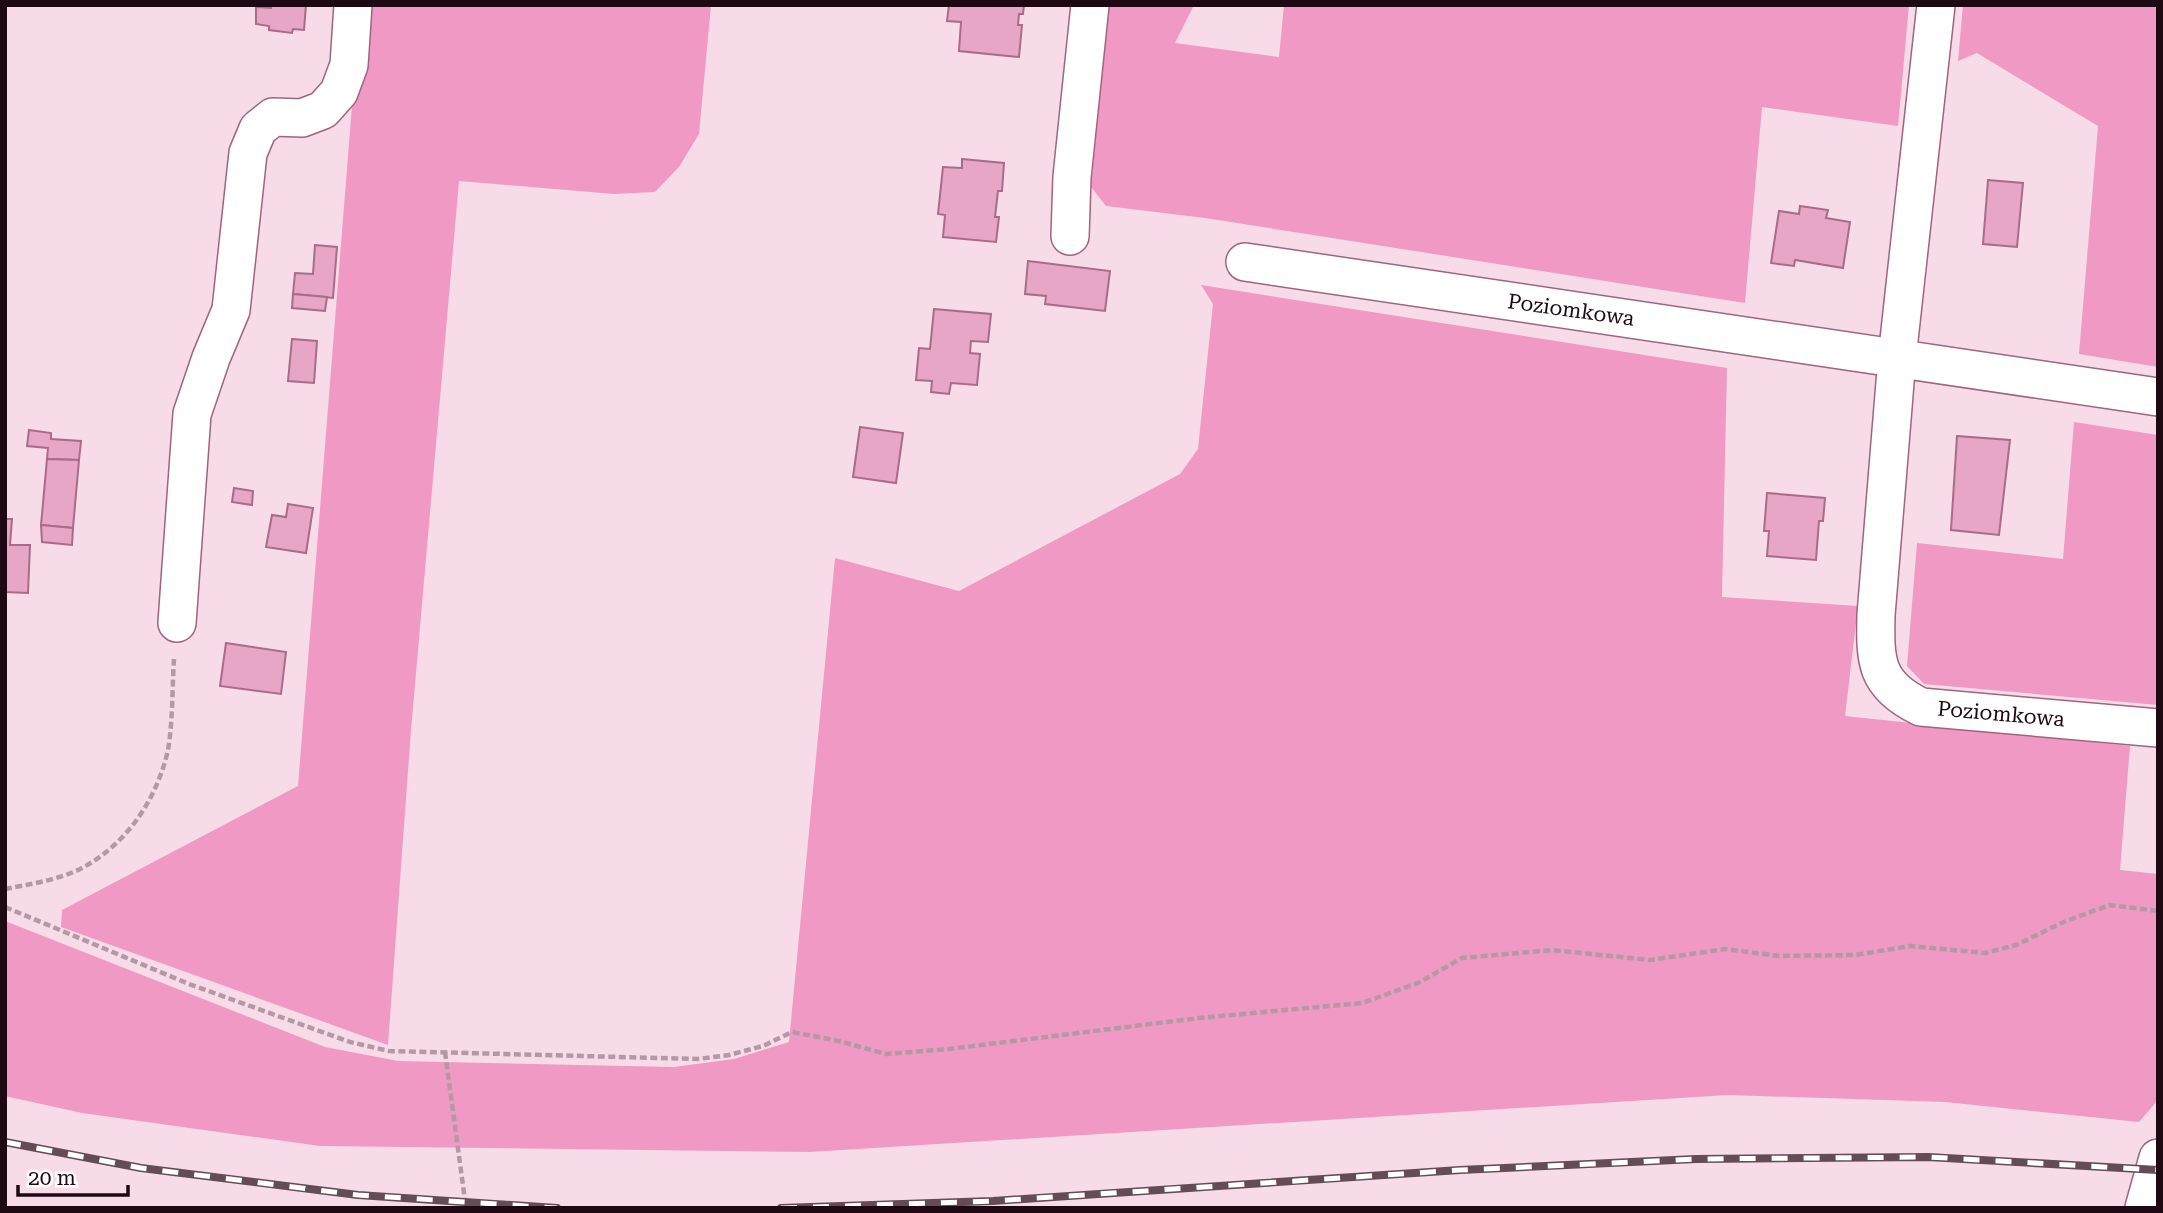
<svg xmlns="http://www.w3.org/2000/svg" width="2163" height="1213" font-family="'Roboto Serif',serif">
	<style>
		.green { fill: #f099c4 }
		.building { fill: #e7a6c5; stroke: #a86c89; stroke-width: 2 }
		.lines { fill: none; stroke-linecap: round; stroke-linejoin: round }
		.minor-casing { stroke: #9f6481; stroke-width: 40 }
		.path { stroke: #b399a6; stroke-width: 4.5; stroke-dasharray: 7 3.5; stroke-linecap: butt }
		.minor { stroke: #fff; stroke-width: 37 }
		.rail-casing { stroke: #634b57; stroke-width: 8 }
		.rail { stroke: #fff; stroke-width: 5; stroke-dasharray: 16; stroke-linecap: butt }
		.labels { text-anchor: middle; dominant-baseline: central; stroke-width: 5; stroke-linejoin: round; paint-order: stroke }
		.street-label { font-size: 21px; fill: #1e0814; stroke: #fff }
	</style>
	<rect width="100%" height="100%" fill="#f7dbe8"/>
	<g class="green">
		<polygon points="360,5 711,5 699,134 679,167 655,192 614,194 459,181 411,730 388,1045 61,927 62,910 298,786"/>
		<polygon points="1109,5 1194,5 1175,43 1279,57 1284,5 1909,5 1898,126 1762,107 1745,303 1205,218 1106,206 1091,187"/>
		<polygon points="1963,5 2158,5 2158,367 2079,354 2098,126 1977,53 1958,61"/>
		<polygon points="1201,285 1727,368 1722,597 1858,606 1845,716 2130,746 2120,870 2158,874 2158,1100 2139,1122 1945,1102 1728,1095 810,1152 320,1146 82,1113 5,1096 5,921 325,1047 398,1061 674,1067 734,1059 789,1042 835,558 959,591 1180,474 1198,449 1213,304"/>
		<polygon points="2074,422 2158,435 2158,705 1924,684 1907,666 1917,543 2063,559"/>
	</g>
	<g class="building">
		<polygon points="271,5 306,5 304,30 293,29 292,33 269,30 269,26 256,24 256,7 271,8"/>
		<polygon points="949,5 1024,5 1023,14 1019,14 1018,25 1022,25 1019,57 959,51 961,22 947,21"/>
		<polygon points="962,159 1004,163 1002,191 998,191 995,217 999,217 996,242 943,237 945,215 938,214 943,167 962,168"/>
		<polygon points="1988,180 2023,183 2017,247 1983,244"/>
		<polygon points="1800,206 1828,210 1826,218 1850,222 1843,268 1795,260 1794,266 1771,263 1779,211 1799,214"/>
		<polygon points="315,245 337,247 333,298 293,294 295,273 313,274"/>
		<polygon points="1028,261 1110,271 1105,311 1045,304 1046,296 1025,294"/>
		<polygon points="293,294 327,297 325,311 292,308"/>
		<polygon points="934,309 991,314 988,342 971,341 970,353 980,354 977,385 951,383 949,394 931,392 932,381 916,380 919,348 930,349"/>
		<polygon points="292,339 317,341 314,383 288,381"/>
		<polygon points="860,427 903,433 896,483 853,477"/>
		<polygon points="29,430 51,433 51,439 81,441 79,460 47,459 48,448 27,446"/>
		<polygon points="1957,436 2010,440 1999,535 1951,530"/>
		<polygon points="47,459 79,460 73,528 41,525"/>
		<polygon points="234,488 253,491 252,505 232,502"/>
		<polygon points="1767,493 1825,498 1823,521 1819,521 1816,560 1767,556 1769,531 1764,531"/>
		<polygon points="288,504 313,508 306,553 266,547 272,515 286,517"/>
		<polygon points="5,519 12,519 10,545 30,545 28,593 5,592"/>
		<polygon points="41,525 73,528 72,545 42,542"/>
		<polygon points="226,643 286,652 281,694 220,686"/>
	</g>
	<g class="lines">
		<g class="minor-casing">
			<g id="minor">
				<path d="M1936,5L1897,358L1876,615C1875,661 1875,685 1921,707L2158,728"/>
				<polyline points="1070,236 1072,177 1090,5"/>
				<polyline points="1245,262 2158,397"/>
				<polyline points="177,623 192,414 211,358 231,310 248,153 258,129 273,117 302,118 323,110 339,92 349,65 353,5"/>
				<polyline points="2144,1208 2158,1158"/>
			</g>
		</g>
		<g class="path">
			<path d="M5,889C30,884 59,880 82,868C127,844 157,799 168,750C173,721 172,689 174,659"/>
			<polyline points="5,907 189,984 350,1042 389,1051 698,1059 729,1055 763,1046 792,1032 839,1041 886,1054 949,1049 1199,1018 1362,1003 1418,983 1462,958 1552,950 1650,960 1725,949 1779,956 1855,955 1910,946 1985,953 2016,945 2066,921 2110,905 2158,911"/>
			<polyline points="445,1052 466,1208"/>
		</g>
		<use href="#minor" class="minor"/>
		<g class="rail-casing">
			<g id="rail">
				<polyline points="5,1142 141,1168 358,1195 557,1208"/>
				<polyline points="781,1208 993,1201 1460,1170 1696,1159 1928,1157 2158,1170"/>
			</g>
		</g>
		<use href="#rail" class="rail"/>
	</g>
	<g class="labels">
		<g class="street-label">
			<text transform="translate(1571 310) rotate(8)">Poziomkowa</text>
			<text transform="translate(2001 714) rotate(5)">Poziomkowa</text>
		</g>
	</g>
	<rect width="2163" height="1213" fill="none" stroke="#1e0814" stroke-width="14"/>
	<path d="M18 1185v10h110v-10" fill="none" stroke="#1e0814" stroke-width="3.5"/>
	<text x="28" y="1185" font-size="21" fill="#1e0814" stroke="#ffffff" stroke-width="5" paint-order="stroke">20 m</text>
</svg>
